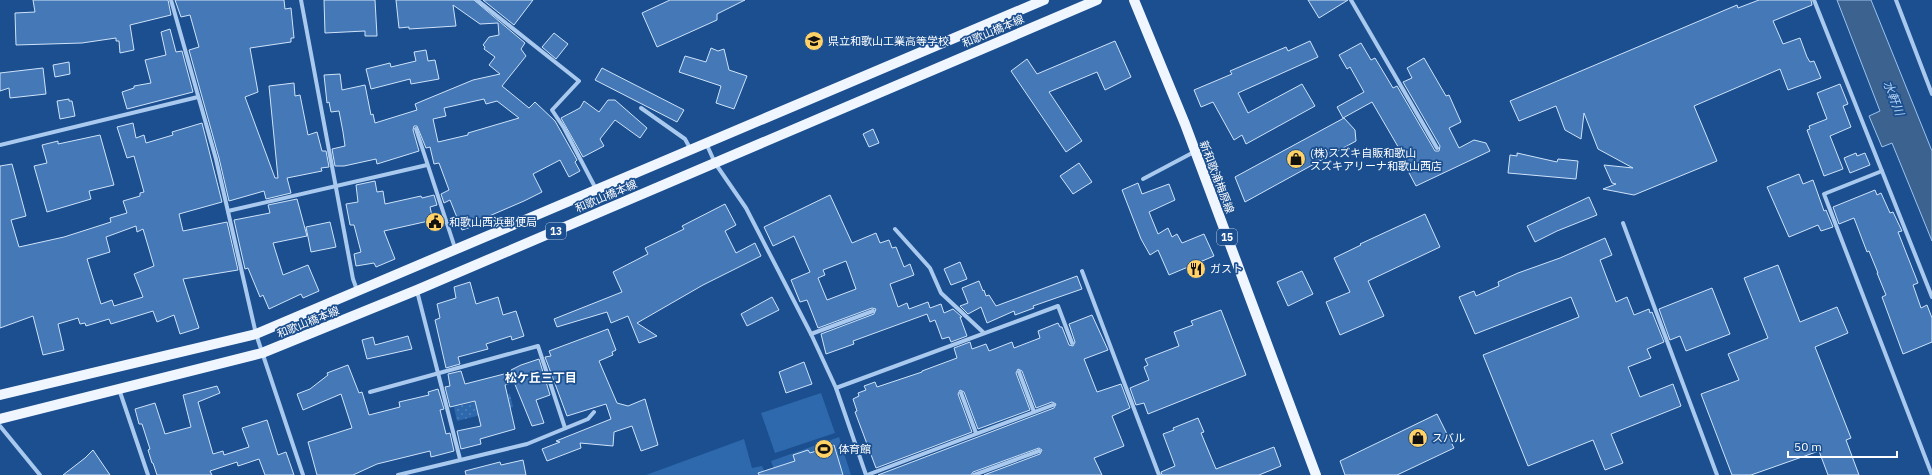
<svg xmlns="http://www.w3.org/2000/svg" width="1932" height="475" font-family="'IBM Plex Sans','Noto Sans JP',sans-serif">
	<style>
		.park { fill: url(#park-dots) }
		.garden { fill: #2e69ad }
		.water { fill: #3c6290; stroke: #9cc4f0 }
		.building { fill: #4478b7; stroke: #cfe3fa; fill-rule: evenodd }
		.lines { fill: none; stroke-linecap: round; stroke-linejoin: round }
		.minor { stroke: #a9c9ee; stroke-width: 4 }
		.primary { stroke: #f0f6ff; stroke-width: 10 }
		.labels { text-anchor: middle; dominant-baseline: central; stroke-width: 3.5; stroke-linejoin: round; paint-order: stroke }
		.shield { fill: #1b4f8f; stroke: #bbcadd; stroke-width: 1 }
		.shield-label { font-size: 10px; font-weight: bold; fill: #fff }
		.street-label { font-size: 11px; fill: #fff; stroke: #1b4f8f }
		.poi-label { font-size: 11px; fill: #fff; stroke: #1b4f8f; text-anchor: start }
		.water-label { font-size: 12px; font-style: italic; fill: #b5d3f5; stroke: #1b4f8f }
		.neighbourhood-label { font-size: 12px; font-weight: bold; fill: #fff; stroke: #1b4f8f }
	</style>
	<defs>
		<pattern id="park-dots" width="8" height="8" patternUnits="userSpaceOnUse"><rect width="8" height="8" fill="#2e69ad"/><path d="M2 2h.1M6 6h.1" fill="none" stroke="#4d80b9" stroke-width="1.8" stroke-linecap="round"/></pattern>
	</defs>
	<rect width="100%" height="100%" fill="#1b4f8f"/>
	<polygon class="park" points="510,394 513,407 457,421 454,407"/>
	<g class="garden">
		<polygon points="821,393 835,433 775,453 761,413"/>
		<polygon points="839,437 851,475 776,475 771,461"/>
		<polygon points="744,439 752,468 762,466 766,475 646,475"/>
	</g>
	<polygon class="water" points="1837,0 1871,0 1932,151 1932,241 1892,143 1882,147 1869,116 1880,111"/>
	<g class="building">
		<polygon points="33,0 168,0 171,15 130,25 134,50 120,53 119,41 116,41 116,38 82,43 16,45 15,13 35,12"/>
		<polygon points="175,0 284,0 285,9 291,8 294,38 291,38 291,42 250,48 258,92 245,97 275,178 278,178 269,86 294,83 295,96 300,95 308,135 317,132 322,151 326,151 329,167 321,168 322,171 287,178 291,193 266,199 264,191 229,201 219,158 189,50 199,47 190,15 181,17"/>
		<polygon points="324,0 375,0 377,36 365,36 365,31 325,33"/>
		<path d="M396,0H474L525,43L521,49L526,56L502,86L529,108L535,102L555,121L577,160L575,162L580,171L569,177L560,160L533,174L542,192L524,201L480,220L481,224L462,230L450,200L444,203L441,194L449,190L439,163L434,164L430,147L426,148L417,126H414L413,130L419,151L377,164L376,159L344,166H335L332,149L345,146L343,132L339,111L331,112L329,102L327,103L324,75L340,74L342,90L365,85L371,115L373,114L375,123L417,110L415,104L473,80L500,74L489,65L495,57L484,49L485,47L483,45L489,37L499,35L498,23L480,24L453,5L456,26L409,29V27L399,28ZM484,99L486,104L497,101L519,118L468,133V135L438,142L433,119L446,116L444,108Z"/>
		<polygon points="483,0 533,0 514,25"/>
		<polygon points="670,0 745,0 717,14 717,20 657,47 642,13"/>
		<polygon points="1308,0 1348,0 1319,18"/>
		<polygon points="1759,0 1811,0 1812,5 1773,21 1783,44 1800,38 1807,57 1810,62 1814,61 1821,78 1788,90 1780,69 1694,106 1717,161 1634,195 1603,189 1616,184 1612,183 1604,165 1633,168 1598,149 1584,113 1581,139 1565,130 1556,106 1519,121 1510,101 1737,5 1738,8"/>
		<polygon points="170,29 176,52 182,51 193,92 127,109 122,92 134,88 134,86 151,83 145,60 166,55 161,32"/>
		<polygon points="554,33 568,44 556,59 542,47"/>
		<polygon points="1115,41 1131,77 1105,90 1097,72 1049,92 1082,141 1066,152 1011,71 1027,59 1037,74"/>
		<polygon points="1310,41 1318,57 1238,93 1248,113 1302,84 1315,106 1246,144 1242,135 1234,140 1213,102 1201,107 1194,90 1232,74 1230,71 1286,47 1288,51"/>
		<polygon points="1361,43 1371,60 1375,58 1393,88 1397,86 1435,151 1439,151 1440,146 1403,82 1412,78 1407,68 1424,58 1446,96 1449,95 1461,122 1449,128 1459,148 1474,140 1486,143 1490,151 1416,186 1408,171 1411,169 1372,102 1343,118 1337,107 1364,92 1350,67 1347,69 1339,55"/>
		<polygon points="711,48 718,51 724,49 729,70 747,76 734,109 716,103 721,86 679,72 685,56 706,62"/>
		<polygon points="426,50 428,61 435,60 439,79 411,84 410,79 371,89 366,69 390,63 391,67 416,61 414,52"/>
		<polygon points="69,62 70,74 55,77 53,65"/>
		<polygon points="43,68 46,94 10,98 9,88 0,91 0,73"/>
		<polygon points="602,68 684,110 677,122 595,80"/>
		<polygon points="1840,84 1848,104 1843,106 1851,127 1830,136 1843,169 1824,176 1807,130 1810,129 1809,126 1827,119 1817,93"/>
		<polygon points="69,99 69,101 72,101 75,116 60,119 57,101"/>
		<polygon points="608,100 615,100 647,128 640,138 615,120 600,139 604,146 583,157 561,118 580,108 584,101 599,112"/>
		<polygon points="1344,118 1355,130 1356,141 1245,202 1235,177"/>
		<path d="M133,123L136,138L144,135L146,143L173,135L172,132L202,123L222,202L179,214L183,231L227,222L238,270L183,279L199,328L180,334L174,315L157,322L153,311L111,324L109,319L86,326L85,323L80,324L78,318L58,324L64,350L43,355L33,316L0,328V166L12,164L26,216L11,220L19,247L64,237L111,222L110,218L127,213L123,201L140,196V193L144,192L134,156L127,158L117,127ZM136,226L137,232L143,229L154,266L134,274L143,297L114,306L112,300L101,304L87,259L110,252L106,237Z"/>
		<polygon points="873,129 879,143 869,147 863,134"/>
		<polygon points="100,135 114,185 89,191 91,199 47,212 34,166 47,163 42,145 58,141 58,144"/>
		<polygon points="1517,153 1557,162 1558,159 1578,161 1576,179 1508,173 1510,155 1517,156"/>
		<polygon points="1856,153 1857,156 1865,153 1870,165 1850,173 1844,158"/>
		<polygon points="1079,163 1092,182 1073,194 1060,176"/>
		<polygon points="1799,174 1803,184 1813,180 1824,211 1826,210 1833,227 1821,231 1818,225 1789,237 1767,187"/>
		<polygon points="375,181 377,192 383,191 385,204 421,196 422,198 434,195 437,205 430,207 433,220 384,231 395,259 376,267 374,263 356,266 354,254 361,252 354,225 350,225 346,204 358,202 356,185"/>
		<polygon points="1138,183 1142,194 1169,184 1175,200 1149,212 1158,234 1168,228 1172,237 1177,234 1182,243 1204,234 1214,256 1169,275 1158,250 1150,255 1141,239 1122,190"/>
		<polygon points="1875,190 1877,195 1881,193 1890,213 1893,212 1902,231 1898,232 1918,283 1913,285 1921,308 1927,305 1932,318 1932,342 1903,354 1882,297 1886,295 1877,273 1878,273 1869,251 1867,252 1854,218 1839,224 1833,207"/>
		<path d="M830,195L852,243L876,233L880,243L889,240L892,248L896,247L904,267L910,264L914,275L890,284L898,307L907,303L909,309L928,302L930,308L941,304L944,313L953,309L962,317H960L967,336L951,342L949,337L942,339L935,320L930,322L927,314L853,341L854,344L826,354L821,334L874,314L876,309L872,308L818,328L807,300L800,302L791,280L810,272L794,236L773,246L764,227ZM846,261L856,289L827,300L818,278L825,275L823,270Z"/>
		<polygon points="1589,197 1597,215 1557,231 1535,242 1527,226"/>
		<polygon points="297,199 307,236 273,243 283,275 308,265 319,291 303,298 301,294 269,309 263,295 260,297 248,268 245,269 234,220 270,213 268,205"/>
		<polygon points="725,204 736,225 725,231 736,253 755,243 761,256 703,285 637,323 657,336 639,343 628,316 611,323 607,312 557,327 554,319 622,292 613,272 648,254 645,248 684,229 682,226"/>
		<polygon points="1425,214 1440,247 1368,281 1384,316 1340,335 1326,302 1350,292 1334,258 1361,245 1360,244"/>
		<polygon points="330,222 336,247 311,252 306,227"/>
		<polygon points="1605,238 1612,255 1600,260 1616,302 1627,297 1634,315 1649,309 1650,313 1652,312 1664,342 1647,349 1651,358 1628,367 1640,397 1673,384 1681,406 1611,434 1623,463 1605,470 1593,440 1528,466 1483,355 1579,317 1571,297 1475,334 1459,297 1474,291 1476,296 1499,286 1498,282 1518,273 1560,258"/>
		<polygon points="960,262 967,279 951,285 944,269"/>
		<polygon points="1778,265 1800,322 1837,307 1848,333 1815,347 1851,438 1846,440 1859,475 1828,475 1819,451 1751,475 1732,475 1701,394 1739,380 1728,354 1768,338 1744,278"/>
		<polygon points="1302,271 1313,294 1288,306 1277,282"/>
		<polygon points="1077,276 1082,289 1033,306 1034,308 1015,315 1014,311 987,323 981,307 968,314 960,306 968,303 962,288 979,281 983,291 984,290 986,296 989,295 996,306"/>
		<polygon points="470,282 476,304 498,297 503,315 516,311 524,336 512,340 511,336 486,344 488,349 458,357 460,364 446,368 435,320 440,318 437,304 456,298 454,287"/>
		<polygon points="1712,288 1730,334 1686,351 1680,336 1670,340 1659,309"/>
		<polygon points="772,297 779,310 747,326 741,314"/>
		<polygon points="1221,310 1246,375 1148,414 1144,403 1136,405 1130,388 1149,380 1144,367 1148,365 1145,359 1179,346 1174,332 1193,325 1191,321"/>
		<polygon points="1092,315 1108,350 1084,359 1097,392 1121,384 1130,408 1112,416 1124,446 1094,458 1102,475 984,475 1040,454 1042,450 1039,448 973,472 971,475 878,475 1054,408 1056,404 1052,402 1036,408 1022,371 1018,369 1016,373 1030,410 978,429 964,392 960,390 958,394 972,432 876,468 855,412 857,411 853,399 859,396 858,393 866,390 864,386 875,382 877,387 922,372 922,371 957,358 954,348 970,342 972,349 986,344 989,351 1012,342 1014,348 1040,338 1038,331 1058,323 1060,327 1062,327 1069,345 1073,346 1075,342 1069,324"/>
		<polygon points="608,329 616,350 612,352 613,355 599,361 617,403 628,406 645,399 658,445 641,451 632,426 614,432 613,446 580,443 581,448 547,461 542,449 560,442 556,441 611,419 606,404 567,416 545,357 551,356 549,351"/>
		<polygon points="408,336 412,349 367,359 362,340 373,337 375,345"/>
		<polygon points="539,359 550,395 536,400 544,423 532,426 514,382 505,385 515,429 480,439 481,444 461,449 457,431 481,426 475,401 450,407 445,387 450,386 448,374 461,371 465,384 512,372 511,370 521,365"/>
		<polygon points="804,362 812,384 786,393 779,372"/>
		<polygon points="348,365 359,393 362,392 369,415 400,407 399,402 429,395 428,392 438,389 444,409 440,410 446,434 450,433 454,451 431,457 430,451 377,464 353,475 317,475 308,442 352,428 341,394 303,410 297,394 310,389 328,375 327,373"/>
		<polygon points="217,386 220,393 198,402 213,454 223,451 224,455 249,447 242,428 267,420 278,455 286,452 294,475 265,475 259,459 238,466 237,462 210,471 212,475 157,475 153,463 152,463 148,450 150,449 142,424 139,424 135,409 155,403 165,434 191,427 183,395"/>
		<polygon points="1437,414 1454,448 1397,475 1345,475 1340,461"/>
		<polygon points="1198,418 1204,432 1201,433 1216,469 1274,447 1281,466 1259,475 1162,475 1161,472 1175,466 1163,434 1174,430 1173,428"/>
		<polygon points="834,445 843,475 759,475 758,473 795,461 793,455 808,450 810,453"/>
		<polygon points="93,450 110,475 63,475 85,458"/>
		<polygon points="523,460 526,475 466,475 465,471 500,462 501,465"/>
	</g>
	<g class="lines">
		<g class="minor">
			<polyline points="171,0 216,159 256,334 303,475"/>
			<polyline points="301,0 353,279 357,290"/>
			<polyline points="477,0 579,81 552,110 564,128 596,189"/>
			<polyline points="1351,0 1437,148"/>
			<polyline points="1814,0 1932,297"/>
			<polyline points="1896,0 1932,94"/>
			<polyline points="641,108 685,139 691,150"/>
			<polyline points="416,129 455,248"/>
			<polyline points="706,143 715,163 746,208 811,334 836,388 866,475"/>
			<polyline points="0,145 198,97"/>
			<polyline points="1882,171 1824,194 1932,475"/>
			<polyline points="1143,179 1194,152"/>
			<polyline points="228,211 427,165"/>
			<polyline points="1623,223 1717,475"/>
			<polyline points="895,229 930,268 941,293 984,333"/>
			<polyline points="1082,271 1159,475"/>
			<polyline points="417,291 460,459"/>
			<polyline points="811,334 873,311"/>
			<polyline points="1019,372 1034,412"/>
			<polyline points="836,388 1058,306 1072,343"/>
			<polyline points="119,389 148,475"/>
			<polyline points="370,392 538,346 565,428"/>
			<polyline points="961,393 976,433"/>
			<polyline points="0,426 40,475"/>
			<polyline points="398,475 527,444 588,419 594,412"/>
			<polyline points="867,475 1053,405"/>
			<polyline points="974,475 1039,451"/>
		</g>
		<g class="primary">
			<polyline points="1134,0 1185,124 1316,475"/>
			<polyline points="0,395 256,334 1044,0"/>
			<polyline points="0,419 262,353 417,290 1097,0"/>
		</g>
	</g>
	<defs>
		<g id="school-disc" transform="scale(1)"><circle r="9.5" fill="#ffd166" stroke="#1b4f8f"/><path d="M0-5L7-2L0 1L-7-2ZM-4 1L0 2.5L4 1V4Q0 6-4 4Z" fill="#111"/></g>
		<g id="shop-disc" transform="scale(1)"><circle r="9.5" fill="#ffd166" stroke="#1b4f8f"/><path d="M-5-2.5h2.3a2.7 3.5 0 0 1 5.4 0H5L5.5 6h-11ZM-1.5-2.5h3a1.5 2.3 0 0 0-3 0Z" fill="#111"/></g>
		<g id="civic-disc" transform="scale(1)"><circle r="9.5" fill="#ffd166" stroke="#1b4f8f"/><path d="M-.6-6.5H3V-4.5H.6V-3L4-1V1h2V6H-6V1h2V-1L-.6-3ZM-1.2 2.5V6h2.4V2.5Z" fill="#111"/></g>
		<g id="restaurant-disc" transform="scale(1)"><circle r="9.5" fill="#ffd166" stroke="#1b4f8f"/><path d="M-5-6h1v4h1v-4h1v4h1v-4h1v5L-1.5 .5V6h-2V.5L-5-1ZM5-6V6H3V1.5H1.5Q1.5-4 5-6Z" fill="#111"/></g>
		<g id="stadium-disc" transform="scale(1)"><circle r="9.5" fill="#ffd166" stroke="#1b4f8f"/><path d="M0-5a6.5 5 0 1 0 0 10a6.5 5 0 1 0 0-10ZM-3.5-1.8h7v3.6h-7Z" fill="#111"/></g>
	</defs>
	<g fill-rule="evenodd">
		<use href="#school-disc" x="814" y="41"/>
		<use href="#shop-disc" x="1296" y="159"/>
		<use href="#civic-disc" x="435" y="222"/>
		<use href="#restaurant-disc" x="1196" y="269"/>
		<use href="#shop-disc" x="1418" y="438"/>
		<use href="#stadium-disc" x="824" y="449"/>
	</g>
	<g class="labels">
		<g class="shield">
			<rect x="546" y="223" width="20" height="16" rx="3"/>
			<rect x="1217" y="229" width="20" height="16" rx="3"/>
		</g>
		<g class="shield-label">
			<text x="556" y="231">13</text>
			<text x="1227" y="237">15</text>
		</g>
		<g class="street-label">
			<text transform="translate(993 31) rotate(-23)">和歌山橋本線</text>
			<text transform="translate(1217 177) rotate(69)">新和歌浦梅原線</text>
			<text transform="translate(606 196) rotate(-23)">和歌山橋本線</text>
			<text transform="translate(308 322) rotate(-22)">和歌山橋本線</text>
		</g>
		<g class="poi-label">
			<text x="828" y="41">県立和歌山工業高等学校</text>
			<text x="1310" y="153">(株)スズキ自販和歌山<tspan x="1310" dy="13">スズキアリーナ和歌山西店</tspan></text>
			<text x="449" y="222">和歌山西浜郵便局</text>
			<text x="1210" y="269">ガスト</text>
			<text x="1432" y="438">スバル</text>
			<text x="838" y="449">体育館</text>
		</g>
		<g class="water-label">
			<text transform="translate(1894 98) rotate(69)">水軒川</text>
		</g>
		<g class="neighbourhood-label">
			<text x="541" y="377">松ケ丘三丁目</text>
		</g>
	</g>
	<path d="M1788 451v6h109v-6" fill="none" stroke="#ffffff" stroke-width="2"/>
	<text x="1794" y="451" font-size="12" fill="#ffffff" stroke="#1b4f8f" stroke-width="3" paint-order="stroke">50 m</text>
</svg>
